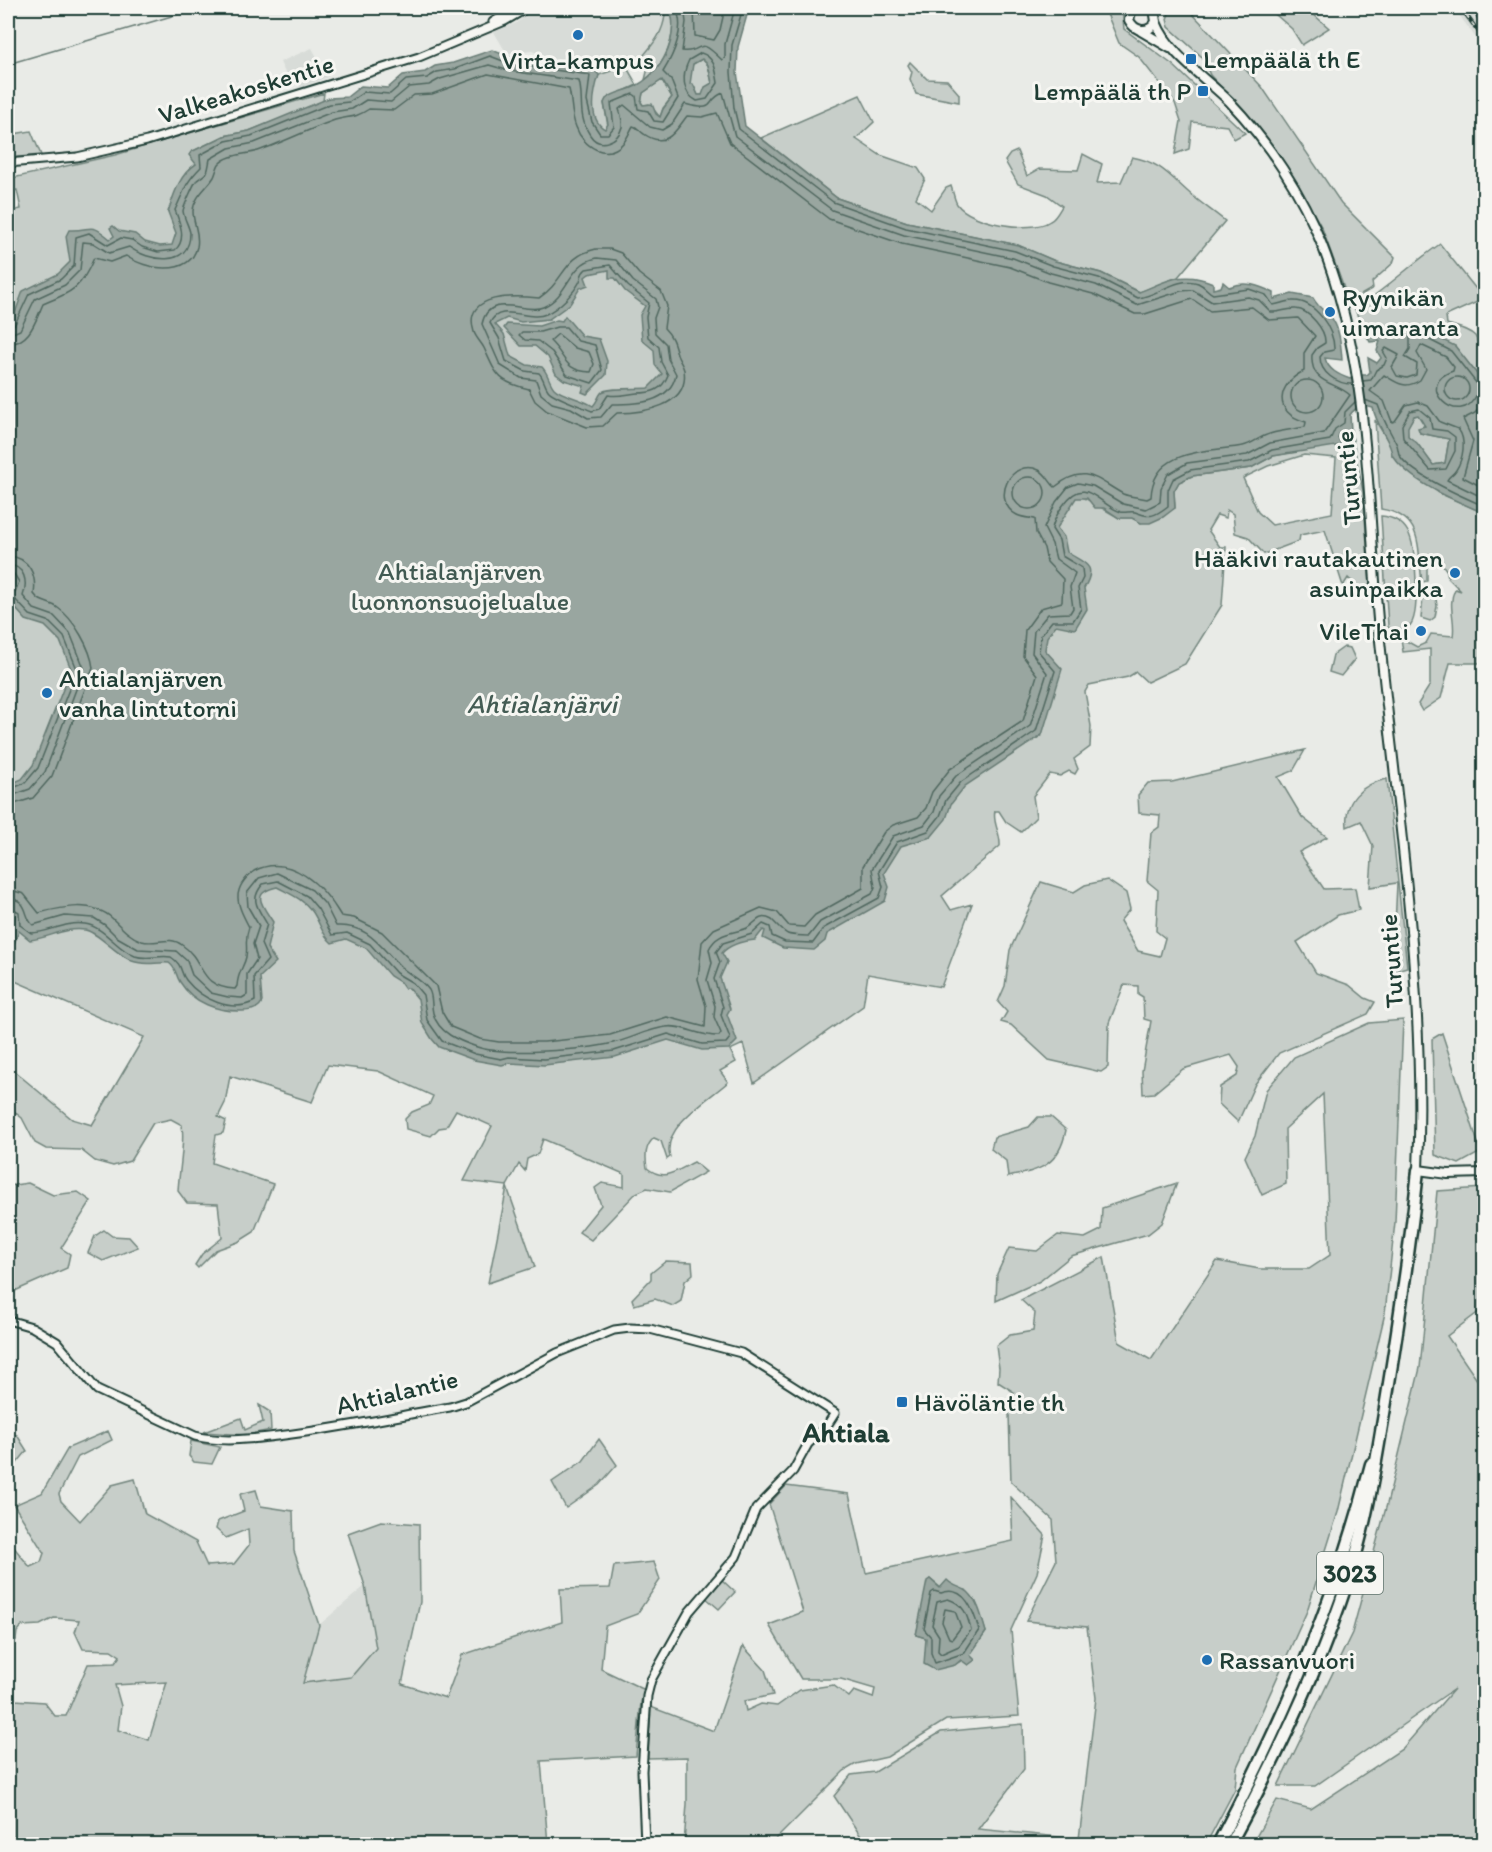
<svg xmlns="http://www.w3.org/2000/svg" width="1492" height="1852" font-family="Itim,sans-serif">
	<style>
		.built { fill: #d8dcd8 }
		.green { fill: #c7cec9; stroke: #73867e; stroke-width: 1.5; fill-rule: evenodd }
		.water { fill: #99a6a0; stroke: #687c75; stroke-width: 1.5; fill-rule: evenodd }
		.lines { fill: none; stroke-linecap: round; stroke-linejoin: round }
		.shore { stroke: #50675f; stroke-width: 1.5 }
		.stream { stroke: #687c75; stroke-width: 1.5 }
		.tertiary-casing { stroke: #1f3d34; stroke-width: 11 }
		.secondary-casing { stroke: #1f3d34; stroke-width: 12 }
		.motorway-casing { stroke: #1f3d34; stroke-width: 15 }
		.tertiary { stroke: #f6f6f2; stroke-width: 7 }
		.secondary { stroke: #f6f6f2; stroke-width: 8 }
		.motorway { stroke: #f6f6f2; stroke-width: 10 }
		.rail-casing { stroke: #1f3d34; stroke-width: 4 }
		.rail { stroke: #f6f6f2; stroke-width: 1.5; stroke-dasharray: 4.5; stroke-linecap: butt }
		.poi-dot { fill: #1f6fb2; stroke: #f6f6f2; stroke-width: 2 }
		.labels { text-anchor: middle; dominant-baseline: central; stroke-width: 6; stroke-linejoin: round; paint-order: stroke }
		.shield { fill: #f6f6f2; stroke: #60746d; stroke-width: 1.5 }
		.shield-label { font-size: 24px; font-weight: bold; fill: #1f3d34 }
		.poi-label { font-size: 26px; fill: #1f3d34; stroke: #f6f6f2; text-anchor: start }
		.street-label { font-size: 26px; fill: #1f3d34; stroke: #f6f6f2 }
		.park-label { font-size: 26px; fill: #415a52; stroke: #f6f6f2 }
		.water-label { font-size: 27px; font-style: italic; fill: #445c54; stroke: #f6f6f2 }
		.quarter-label { font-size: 28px; font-weight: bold; fill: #1f3d34; stroke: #f6f6f2 }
	</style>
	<rect width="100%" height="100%" fill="#e9ebe7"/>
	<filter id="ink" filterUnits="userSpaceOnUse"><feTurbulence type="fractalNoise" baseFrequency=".0167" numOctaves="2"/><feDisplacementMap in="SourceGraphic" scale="12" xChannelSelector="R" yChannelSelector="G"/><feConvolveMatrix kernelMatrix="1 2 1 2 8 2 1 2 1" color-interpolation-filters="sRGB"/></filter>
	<g filter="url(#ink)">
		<g class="built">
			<polygon points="536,8 658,8 665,15 664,27 659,38 641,57 620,65 552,59 532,51 507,54 494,32 516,23"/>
			<polygon points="1454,8 1478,8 1484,17 1484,49"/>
			<polygon points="312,48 328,77 300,87 292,76 287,77 280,62"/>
			<polygon points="365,1586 376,1647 351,1677 302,1683 319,1625"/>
		</g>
		<g class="green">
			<path d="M658,8H666L672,14C676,38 665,65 645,80L649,64L643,56C654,43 663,33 665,15Z"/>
			<polygon points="1101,8 1122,8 1124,29 1173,65 1245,133 1234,139 1227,126 1192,122 1189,149 1175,154 1181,121 1175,103 1139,57 1119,43 1107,14"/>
			<polygon points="1171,8 1187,8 1262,87 1341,203 1395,257 1393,263 1372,282 1373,288 1349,302 1322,228 1293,177 1252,121 1210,75 1202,57 1169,27 1167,19"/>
			<polygon points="1268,8 1306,8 1329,28 1302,45 1292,29"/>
			<polygon points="702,59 708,65 712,83 702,95 698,95 694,86 690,84 689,74 693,64"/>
			<polygon points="910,62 927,79 947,80 959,94 959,102 916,94 910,79 912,72 908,65"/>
			<path d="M626,66L637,85L606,99L604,103L608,126L1081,496L1119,518H1132L1141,523L1175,508L1174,491L1179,482L1192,476L1251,468L1273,456L1326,446H1339L1342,443L1338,438L1340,432L1351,430L1363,491L1370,584L1361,590L1348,578L1343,586L1325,530L1300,535L1299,541L1264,554L1248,537L1235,533L1233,514L1227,510L1226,518L1217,515L1208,530L1220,547H1226L1222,605L1185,664L1147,682L1136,672L1128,677L1089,685L1085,692L1091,726L1090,747L1074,759L1078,769L1075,774L1069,771L1060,776L1050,774L1033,796L1036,817L1021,832L1006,822L999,811H995C992,823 1001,833 1000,846L942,896L951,910L972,904L941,987L868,974L863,1006L754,1083L743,1044L730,1050L736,1062L720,1071L728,1082C708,1100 661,1127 670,1157L667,1159L661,1141L654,1138C645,1146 645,1156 647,1168C664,1182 676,1171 694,1162L706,1172L670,1192L647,1188L636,1193L591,1240L579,1232L601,1205L595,1188L602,1183L624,1187V1174L543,1139L538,1154L527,1159L525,1171L519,1164L507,1186L464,1181L492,1126L456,1110L446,1127L439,1128L431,1136L406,1129L405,1119L412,1112L429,1105L433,1096L378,1071L328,1065L312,1102L230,1076L225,1103L218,1117L226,1121L223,1133L216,1135L212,1163L273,1184L254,1232L238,1242L216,1250L198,1268L195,1265L202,1254L222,1238L218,1204L187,1203L178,1191C179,1170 185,1145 182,1125L171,1119L153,1123L130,1161L113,1166L95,1161L81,1150L46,1149L35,1143L22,1118L8,1107V1066L72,1119L92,1125L144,1037L8,978V212L21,209L17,190L8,191V179L115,155L324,93L323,101L314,106L249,131L224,136L191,152L597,80L599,75ZM1304,455L1336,458L1332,513L1272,525L1258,512L1243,478L1268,466Z"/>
			<polygon points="662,80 672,97 663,108 660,117 649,104 643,105 641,102 643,93"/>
			<path d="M860,95L874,122L856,139L880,155L918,168L925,179L916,198L931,210L946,188L951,186C953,191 954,199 957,204C970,223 1031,234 1050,221C1055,219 1059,211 1062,206L1047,195L1018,184L1005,161L1010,154L1017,151L1027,176L1039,169L1078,170L1083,154L1102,164L1097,183L1121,182L1132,157C1159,162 1168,174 1187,191C1199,202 1213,211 1225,221L1178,277L1140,292L1101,273L1055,261L1017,245L907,222L837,198L761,138Z"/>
			<polygon points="31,131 41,155 8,158 8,135"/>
			<path d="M1440,244L1484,299L1446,316L1447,324C1457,327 1468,329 1475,336C1479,342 1478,348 1484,353V383L1455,346L1411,328L1404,331L1398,326L1361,325L1355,309C1385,290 1410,265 1440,244Z"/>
			<polygon points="1418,415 1425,422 1420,433 1449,439 1445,463 1433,465 1419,446 1408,436 1407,427 1414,416"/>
			<path d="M1375,420L1392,447V455L1439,493L1484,513V663H1450L1441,698L1422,711L1418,704L1430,685V649L1403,652L1401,638L1417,647L1426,643L1431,634L1453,636C1456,619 1447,606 1455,589L1461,591L1448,578L1447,571L1442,564L1427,565V581L1422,582C1417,547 1424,516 1381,509Z"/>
			<path d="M1381,516C1393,517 1402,521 1408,532C1416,546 1420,611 1411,624C1406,632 1398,632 1390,630L1388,626Z"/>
			<polygon points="1427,591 1435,592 1437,606 1435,617 1430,621 1421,618 1423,597"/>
			<polygon points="1344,647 1350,648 1355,659 1341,676 1329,672 1333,655"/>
			<polygon points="1305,750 1293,771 1278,777 1302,817 1327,837 1299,852 1324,889 1355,888 1359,910 1338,915 1297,942 1316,973 1349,985 1365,998 1375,1002 1368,1014 1279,1053 1255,1084 1238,1122 1219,1104 1220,1087 1237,1076 1239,1067 1231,1055 1183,1069 1154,1093 1143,1094 1142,1071 1151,1021 1144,1019 1143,997 1138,994 1138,986 1124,985 1109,1023 1108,1067 1101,1072 1049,1060 1011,1025 1001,1022 1007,1012 998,1002 1005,986 1010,950 1041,882 1074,892 1085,885 1107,880 1126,893 1130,909 1120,921 1138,951 1160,956 1165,938 1156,931 1158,890 1147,881 1151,833 1159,827 1160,815 1139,813 1138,795 1148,783 1172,782"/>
			<path d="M1387,779L1407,967L1393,971L1397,883L1370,887L1373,846L1361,821L1347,827C1344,801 1361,784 1387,779Z"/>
			<polygon points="1403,1020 1395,1222 1385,1313 1338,1512 1307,1611 1237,1767 1235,1789 1206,1844 866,1844 834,1796 851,1775 875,1772 941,1732 1023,1724 1024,1769 978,1829 1079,1839 1096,1698 1087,1627 1026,1621 1056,1561 1053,1520 1011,1482 1009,1413 1014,1392 998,1382 999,1368 996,1346 1010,1335 1033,1331 1035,1313 1021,1300 1104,1257 1119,1342 1151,1360 1217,1261 1260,1269 1309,1269 1330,1255 1323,1094 1285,1129 1286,1184 1262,1195 1245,1157 1255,1136 1266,1090 1294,1057 1369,1023"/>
			<polygon points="1442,1033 1481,1152 1459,1164 1435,1155 1432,1039"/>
			<path d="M1038,1117H1051L1066,1130C1059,1166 1040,1170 1008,1177L1006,1161L991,1149L994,1137L1029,1127Z"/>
			<polygon points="28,1183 53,1195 78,1192 91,1201 61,1248 70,1254 67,1268 8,1294 8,1186"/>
			<polygon points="1177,1183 1162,1223 1148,1234 1071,1256 1040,1281 996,1301 997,1274 1009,1248 1037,1251 1058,1235 1085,1238 1101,1230 1102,1208"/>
			<polygon points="507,1187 535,1267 488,1283"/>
			<polygon points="1484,1188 1484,1308 1447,1336 1484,1390 1484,1844 1252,1844 1277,1800 1311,1809 1402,1749 1454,1689 1315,1786 1278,1786 1352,1633 1387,1504 1420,1368 1437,1191"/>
			<polygon points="104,1230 112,1236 129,1237 138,1247 103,1261 88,1253 95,1236"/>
			<polygon points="666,1261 692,1262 693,1274 685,1281 681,1301 673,1306 655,1299 634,1305 632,1299 651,1279 651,1273"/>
			<polygon points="259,1405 270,1412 271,1430 246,1435 204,1432 241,1418 245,1430 263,1422"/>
			<path d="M108,1431L112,1440L78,1457L59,1494L61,1501L80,1521L112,1485L135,1479L145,1514L196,1542L207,1566L234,1564L249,1545L248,1529L226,1538L216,1529L218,1521L244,1511L240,1494L256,1490L261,1506L293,1511L294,1551L319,1625L303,1683L351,1677L376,1648L365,1586L348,1533L381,1521L419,1524L420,1602L402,1684L446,1698L462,1655L562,1622L560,1589L610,1588L614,1566L654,1562L660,1580L637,1614L605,1626L601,1669L645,1690L641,1702L636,1756L541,1761L548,1844H8V1689L15,1700L44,1702L55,1716H66L88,1664L115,1663L120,1656L111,1650L83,1649L75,1632L79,1620L54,1618L40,1625L22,1626L17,1632L16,1640L8,1638V1540L30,1567L41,1562L44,1553L14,1505L42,1493L68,1448ZM167,1682L149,1740L118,1730L121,1706L115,1685Z"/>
			<polygon points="8,1434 17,1435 27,1451 8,1474"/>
			<polygon points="599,1439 617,1465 599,1485 566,1508 552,1482 583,1461"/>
			<polygon points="191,1441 220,1447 212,1464 194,1462 189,1456"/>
			<path d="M786,1486L849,1494L866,1573L1013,1541L1011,1497L1045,1535L1037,1573L1011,1630L1019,1716L946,1720L887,1757L856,1764L844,1771L776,1839L779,1844H684L687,1804V1757L648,1758L651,1707L714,1731L743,1646L765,1670L773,1695L744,1701L746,1711L761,1704L777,1706L800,1690L833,1685L849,1697L854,1691L873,1698L875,1689L841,1679H801L769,1625L803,1612L769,1504ZM930,1579L941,1588L966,1590L976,1602L986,1632C969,1655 956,1677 926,1660V1638L916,1635Z"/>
			<polygon points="721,1579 735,1592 719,1609 705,1597"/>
		</g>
		<g class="water">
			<path d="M666,8H749L738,47L737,72L745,126L837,198L907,222L1018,245L1055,261L1101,273L1139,292C1167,281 1183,270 1213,283V289L1221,287L1223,282L1229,287C1245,280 1260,286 1274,293V299L1292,294L1313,298C1318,307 1323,310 1330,316C1340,327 1341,346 1342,360L1325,358C1328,370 1339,375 1350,379L1357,375H1367L1370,372L1368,358L1377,363L1381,358L1377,351L1380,341L1370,342L1361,325L1398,326L1404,331L1417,327L1455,346L1484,383V513C1454,500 1411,483 1392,455C1392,443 1376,425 1373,408C1363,405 1356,406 1350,415L1351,430L1340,432L1338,438L1342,445L1273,456L1251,468L1192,476L1179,482L1174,491L1175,508L1163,517L1150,523H1141L1132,518H1119L1104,508H1095L1087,498H1076L1057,528L1064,537L1067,552C1082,563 1099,563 1084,588L1087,609L1075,629L1056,625L1047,637L1045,650L1062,669L1042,735L965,786L951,804L946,819L931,837L901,846L884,873L889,887L885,901L827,934L825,941L814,950L783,948L763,938L765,931L763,930L755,940C744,941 730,944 722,953L727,962L720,978L730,1009L727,1014L737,1041L729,1049L702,1050L668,1040L615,1057L544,1065L509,1063L502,1065L474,1060L439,1047L432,1039L422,1023L418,999L409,988H404L400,982L390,976L366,948L346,939L332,943C321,934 320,922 312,911C303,899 290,894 277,887C250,893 262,905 273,922L267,948L276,962L260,977L262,1002C259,1009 250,1011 242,1011C218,1012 193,1003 180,982C175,974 177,969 169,963C155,962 145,966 132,961C115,954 98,932 85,930C65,927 49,938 30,940L19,931L8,959V932L15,917L8,908V785L22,779L33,765L71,669L60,641L45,626L26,620L8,600V592L13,584L8,570L10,562L8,561V324L15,313L23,291L58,274L70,262L66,236L69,230C93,231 89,221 110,239L114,236L110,228L113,226L119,231L135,234L145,242L160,246L172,245L176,233L168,212C174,194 179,175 196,164L189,155L191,152L224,136L249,131L329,98L347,97L361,86L388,88L403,75L425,72L435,66L453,63L492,50L512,58L595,71L599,75C594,91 587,119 605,129L608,124L604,103L606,99C614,92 627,91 636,86C656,75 669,56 672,34C673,23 674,15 666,8ZM702,59L708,65L712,83L705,87L702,95H698L693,84H690L693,64ZM662,80L672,97L663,109L660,117L656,114L652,104L643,105L641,102L643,93ZM609,270V278H615L625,291L645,306L640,315L642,340L654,350L655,365L662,374L648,388C639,389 605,387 601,393C598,397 597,402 593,406C583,399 560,395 554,388C549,382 548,373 542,367L527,365L510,356L504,334L495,324L507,318L521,322L549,319L570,304L580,288L588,285L585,277L589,274ZM1418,415L1425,426L1418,428L1420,433L1449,439L1445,463L1433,465L1417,443L1408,436V427L1414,416Z"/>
			<polygon points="565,316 582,336 599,339 607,361 606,375 587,394 582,392 584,386 564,380 556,374 548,357 535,346 521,346 504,328 507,324 539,326 557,320 562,321"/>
			<path d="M930,1579L940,1588L947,1580C955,1588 961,1586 968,1592C979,1602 982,1619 986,1632L970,1655L975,1660L968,1665L961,1660L955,1665L935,1670L924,1664L926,1638L916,1635L927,1581Z"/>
		</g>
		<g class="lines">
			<g class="shore">
				<path d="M684,8L686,22L682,51C705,54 695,33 722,60L725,58V44L735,8"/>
				<polyline points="694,8 695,36 714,40 720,30 725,8"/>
				<path d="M743,8L732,45L731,72L734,108L739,129L833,202L906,228L1015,251L1053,266L1099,278L1138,298C1157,296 1178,276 1198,283C1205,286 1207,291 1213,294L1249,289L1266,295L1273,305C1280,304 1286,301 1292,301C1314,299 1335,329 1334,350L1324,352L1320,357C1320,373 1337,384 1352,384"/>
				<path d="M701,53C715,57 716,71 718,83L707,99L697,101C681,93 682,74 689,60Z"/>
				<path d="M596,249H610L621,253L639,274L661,291L667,306L664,328C674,338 674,345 678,357C680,362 683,365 684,370C690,407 641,413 617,413L603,426L587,427L547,411L535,401L529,389C497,382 496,374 484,348C481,342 476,338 474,332C461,291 519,296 539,298C565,281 563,256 596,249Z"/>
				<path d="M597,258L616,260L633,281L656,299L658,307L654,318L655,333L666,344L668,359L676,374C670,404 636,404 612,404L601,417L588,418L571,408L552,403L541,394L536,380L521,378L500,365L482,324C489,290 526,315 543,307C571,294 567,264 597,258Z"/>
				<path d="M610,265L628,286L649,303L646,317L648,337L659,347L661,362L668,375C662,391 651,393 637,393C627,394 619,397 608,395L599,409L592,411C583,407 553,397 548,390C544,385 544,378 539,373L525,371L506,361L499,338L490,323C500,301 528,322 546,314C559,308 574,293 580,281C582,276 580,274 586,269Z"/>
				<polygon points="557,327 566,327 578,341 595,345 602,370 592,383 567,375 552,352 538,341 525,340 519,335 522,332 540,332"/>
				<path d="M8,328L15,324L29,294L61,279L74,266L76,237L89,233L108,245L121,238L132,240L142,247L158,252L175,250C187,240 180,223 175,210C185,190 184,184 201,167L200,155L226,141L251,136L330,104L349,102L364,92L390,94L406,80L427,78L437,72L455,69L490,56L511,64L590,75L587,101L592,122L600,134H608L614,127L611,103L633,94L636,96L638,109L648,111L654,121L663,122L678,98L671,80L663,72C673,56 687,26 675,8"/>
				<path d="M558,334L575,348L589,352L594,364L591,372C563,371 567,357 550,341Z"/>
				<path d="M8,335L20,330L35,299L65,285L80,270L83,242L93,243L109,253L129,247C148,261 190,269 190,233C189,226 184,219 183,211C183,208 194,184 196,181C199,178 204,176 207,172C209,168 209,163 210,159L229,148L254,143L332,112L352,109L366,100L391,102L409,87L429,85L440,79L489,65L510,71L579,81C584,98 577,115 590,135C599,149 618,142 622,127C623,121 621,115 619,109L624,105L650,127L662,130L672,124L685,104C720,113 703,101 723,93L735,136L832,210L904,235L1013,258L1051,273L1096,285L1137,305L1181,291L1193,290L1212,302L1248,297L1259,300L1271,312C1280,313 1287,308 1296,309C1309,310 1326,330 1325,343L1317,348L1312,355C1310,384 1336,382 1350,395L1324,433L1270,443L1247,455L1187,463L1168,474L1161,488L1160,502L1146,509L1123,504L1093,486L1078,483L1068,487L1056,502L1044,528L1052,544L1056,559L1075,573L1070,587L1073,608L1070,613L1048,614L1034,631L1032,653L1047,673L1030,726L956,776L939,796L934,812L924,825L893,836L872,869L875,887L872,894L820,922L809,936C784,935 789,937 772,920C758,913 757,923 747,928C733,934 717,932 709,949L712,963L707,980L715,1006L714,1017L721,1033L719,1036C700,1037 681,1024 666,1027C648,1029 631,1039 613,1043C584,1050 504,1056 477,1047C459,1041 438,1033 433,1013C431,1005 433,997 429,990C421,979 411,976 401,967C380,947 369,924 336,926L325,904L312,890L277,873L259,878L247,893L248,907L259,926L253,944L257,959L247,974V995L242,998L228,997L211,993L192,975L187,961L176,951L138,949L117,937L105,925L94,918L65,916L33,925C23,917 30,900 8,898"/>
				<path d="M8,344C30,343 35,322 43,304C74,291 81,288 94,258L110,262L126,256C145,269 189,278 197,247C200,233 193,224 193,211C194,196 208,187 214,177C216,173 217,167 219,164C228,154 246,155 258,151C284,142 309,129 335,120C349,116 354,119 369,109L394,110L414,95L432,94L488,74L569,89C572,101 571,115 576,127C583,147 607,162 624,142C628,137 630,131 633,126C638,127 639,131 644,134C667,150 676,130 687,116L702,117L717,113L730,143L829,219L902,244L1010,267L1048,282L1093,294L1135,314H1145L1192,299L1210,311L1252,307L1269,320L1298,318L1315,336L1304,353V371C1277,384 1272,413 1306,422L1305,427C1292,430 1276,430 1264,436C1257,439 1250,445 1243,446C1207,452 1153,448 1151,497L1147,499C1139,497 1130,497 1123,494C1096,479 1085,463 1055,487C1049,482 1047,474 1039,470C1010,457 990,501 1017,515C1023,518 1030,518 1035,519L1036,533L1044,548L1047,562L1063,579L1062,602L1041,608L1025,630L1023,656L1037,675L1023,721L950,769L932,792L926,808L918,817L893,825L884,832L863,866V888L815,915L804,927L789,926L777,912L761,908L714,929L702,942L698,979L706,1006L705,1027L667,1017L610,1035L544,1042H499L480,1039L451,1027L442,1012L436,986L382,932L354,918L341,916C324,887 291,852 254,871C230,890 237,904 249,927C244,941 248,945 246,957C244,967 238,971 237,986L235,989C197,987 206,961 182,945C169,935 156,945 142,941C130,937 122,928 113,919C93,900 62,907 39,913L24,894L8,889"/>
				<circle cx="1457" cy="389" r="12"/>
				<circle cx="1307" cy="396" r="16"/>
				<polyline points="1363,381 1371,380 1376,370 1384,365 1387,358 1383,351 1386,348 1399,355 1392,367 1397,376 1407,378 1416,375 1417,364 1405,357 1410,349 1410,336 1416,333 1451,351 1477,384 1484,386"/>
				<path d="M1484,394H1477C1460,432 1411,384 1453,371L1454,367L1446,357L1421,345L1417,353L1426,369L1420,380C1405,390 1397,383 1384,375L1370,391L1384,401L1392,422L1395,421L1406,405L1418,402L1428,406L1440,422L1458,429C1467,440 1463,459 1456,470C1453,475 1449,476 1447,480L1484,498"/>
				<path d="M1365,400L1378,405C1383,420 1389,429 1396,443C1399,447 1397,452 1400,456C1412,475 1463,497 1484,506"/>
				<polyline points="1484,403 1475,413 1463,419 1473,441 1463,477 1484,488"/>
				<polygon points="1419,409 1430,418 1432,429 1447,431 1455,437 1455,451 1446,469 1430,470 1403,438 1402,425 1410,411"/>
				<circle cx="1029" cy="493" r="16"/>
				<path d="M8,556C29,557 37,575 34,594C41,604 49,601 58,608C74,619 91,649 93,668L52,776L33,798L8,806"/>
				<path d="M8,565C25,566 28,582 23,596L34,609L54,616L70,633L84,668L45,772L30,789L8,797"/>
				<polyline points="8,573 14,574 19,582 13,597 30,615 48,621 64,637 77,669 38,768 25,783 8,790"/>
				<path d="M8,906L19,912L20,925L31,933C49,933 65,921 85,924C105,927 116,949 135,956C147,960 159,955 171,957C184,966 179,971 186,980C201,999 232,1014 255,1001L254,976L268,960L261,944L267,924C258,908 249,900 263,884L278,881L307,896L318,909L332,935L347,933L370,944L396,973L413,983L423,995L427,1020L442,1041L475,1054L501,1059L509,1057L544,1059L614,1051L668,1034L702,1044L726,1043L730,1038L721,1015L723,1007L714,979L720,962L716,952L723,943L752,934L763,924L770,927L772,936L785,942L813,943L824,928L879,898L883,887L879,871L897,842L928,831L940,816L946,800L961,782L1036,731L1055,671L1039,652L1041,635L1052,621H1073L1081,609L1078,588L1083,578L1082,568L1062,556L1059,540L1052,529C1053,522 1059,510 1064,504C1086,474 1098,505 1121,512C1125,513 1130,511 1135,512C1150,518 1154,517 1168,506V490L1173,479L1190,470L1249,462L1272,450L1330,440L1335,429L1344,423L1345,412L1355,402"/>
				<path d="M934,1591L941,1593C965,1584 974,1612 979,1630L964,1653L935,1663L931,1653V1637L924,1629L931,1593Z"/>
				<path d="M948,1599C964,1604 967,1614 971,1630L959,1646L941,1654L938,1651L939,1636L932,1625L937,1602Z"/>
				<polygon points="945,1609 955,1611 961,1627 952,1639 949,1638 942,1622"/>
			</g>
			<polyline class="stream" points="8,64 199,8"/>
			<g class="tertiary-casing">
				<g id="tertiary">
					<polyline points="493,22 516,8"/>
					<polyline points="8,163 77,157 147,141 419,57 505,21 527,8"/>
					<path d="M8,1320L32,1327L57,1342L97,1390L195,1436C222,1443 250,1439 277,1436C336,1429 392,1417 450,1407L466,1402L557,1353L614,1330L630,1328L650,1329L741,1353L835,1413L826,1427L808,1444L793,1471L756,1509L736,1557L689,1612L651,1680L647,1696L642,1771L645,1844"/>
				</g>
			</g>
			<g class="secondary-casing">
				<g id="secondary">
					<path d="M1132,8L1129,20C1135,32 1148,34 1156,22L1154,8"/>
					<path d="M1156,22C1169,55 1206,78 1230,102C1268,142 1302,193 1322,245C1373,375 1366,505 1380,641C1398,817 1426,993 1418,1170L1448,1174L1484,1173"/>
					<polyline points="1141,31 1170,48"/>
				</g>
			</g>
			<g class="motorway-casing">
				<g id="motorway">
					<path d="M1218,1844C1282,1723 1337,1598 1371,1464"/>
					<path d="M1230,1844C1276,1760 1318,1672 1348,1580C1367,1524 1375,1466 1385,1408C1398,1328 1410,1250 1418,1170"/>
				</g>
			</g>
			<use href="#tertiary" class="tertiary"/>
			<use href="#secondary" class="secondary"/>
			<use href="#motorway" class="motorway"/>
			<g class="rail-casing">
				<g id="rail">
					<polyline points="1461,8 1484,39"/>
					<polyline points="1472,8 1484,25"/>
				</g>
			</g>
			<use href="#rail" class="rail"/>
		</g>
	</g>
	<g class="poi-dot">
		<circle cx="578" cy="35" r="6"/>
		<rect x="1185" y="53" width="12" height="12" rx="3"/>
		<rect x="1197" y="85" width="12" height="12" rx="3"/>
		<circle cx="1330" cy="312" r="6"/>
		<circle cx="1455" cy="573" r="6"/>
		<circle cx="1421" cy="631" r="6"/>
		<circle cx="47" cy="693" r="6"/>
		<rect x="896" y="1396" width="12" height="12" rx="3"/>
		<circle cx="1207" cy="1660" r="6"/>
	</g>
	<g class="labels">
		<rect class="shield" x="1317" y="1552" width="66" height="42" rx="4.5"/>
		<g class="shield-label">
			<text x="1350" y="1573">3023</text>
		</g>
		<g class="poi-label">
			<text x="1203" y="59">Lempäälä th E</text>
			<text x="578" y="60" text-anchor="middle">Virta-kampus</text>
			<text x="1191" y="91" text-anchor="end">Lempäälä th P</text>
			<text x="1342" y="297">Ryynikän<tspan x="1342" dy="30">uimaranta</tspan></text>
			<text x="1443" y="558" text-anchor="end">Hääkivi rautakautinen<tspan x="1443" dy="30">asuinpaikka</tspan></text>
			<text x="1409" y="631" text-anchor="end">VileThai</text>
			<text x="59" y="678">Ahtialanjärven<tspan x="59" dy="30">vanha lintutorni</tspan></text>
			<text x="914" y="1402">Hävöläntie th</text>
			<text x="1219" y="1660">Rassanvuori</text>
		</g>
		<g class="street-label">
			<text transform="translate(246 89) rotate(-17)">Valkeakoskentie</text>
			<text transform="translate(1348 478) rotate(-95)">Turuntie</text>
			<text transform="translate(1391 961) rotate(-94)">Turuntie</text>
			<text transform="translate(397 1392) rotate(-13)">Ahtialantie</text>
		</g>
		<g class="park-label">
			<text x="460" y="571">Ahtialanjärven<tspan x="460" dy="30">luonnonsuojelualue</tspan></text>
		</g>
		<g class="water-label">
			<text x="542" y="703">Ahtialanjärvi</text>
		</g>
		<g class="quarter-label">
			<text x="846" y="1432">Ahtiala</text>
		</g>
	</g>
	<rect width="1492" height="1852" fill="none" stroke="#f6f6f2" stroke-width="30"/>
	<rect x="15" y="15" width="1462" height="1822" fill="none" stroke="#1f3d34" stroke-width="2" filter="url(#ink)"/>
</svg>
